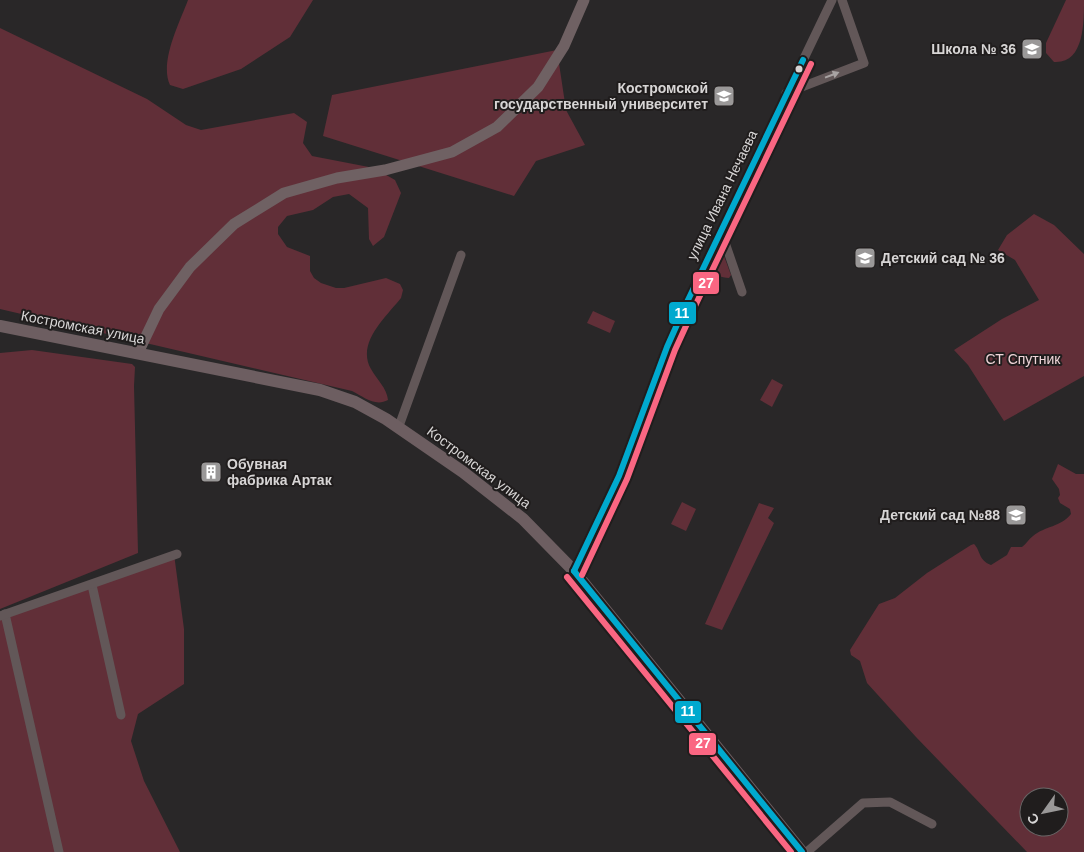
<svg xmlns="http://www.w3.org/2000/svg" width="1084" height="852" font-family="Arial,sans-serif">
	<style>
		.green { fill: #612f38; fill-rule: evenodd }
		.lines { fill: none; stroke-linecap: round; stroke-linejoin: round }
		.street { stroke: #625758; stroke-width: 9 }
		.secondary { stroke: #6f6163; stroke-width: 11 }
		.primary { stroke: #6d5e61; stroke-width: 12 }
		.bus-1-casing { stroke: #201d1d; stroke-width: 10 }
		.bus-2-casing { stroke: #201d1d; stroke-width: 10 }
		.bus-1 { stroke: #00a9ce; stroke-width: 6 }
		.bus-2 { stroke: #fa6682; stroke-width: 6 }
		.oneway { fill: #a8a3a3 }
		.bus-dot { fill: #d7d5d5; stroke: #201d1d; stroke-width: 2 }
		.labels { text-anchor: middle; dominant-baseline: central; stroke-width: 4; stroke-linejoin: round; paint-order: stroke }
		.poi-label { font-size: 14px; font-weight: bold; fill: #d7d5d5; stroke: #201d1d; text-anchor: end }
		.street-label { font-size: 14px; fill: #d7d5d5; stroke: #201d1d }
		.park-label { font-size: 14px; fill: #efd5d8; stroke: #201d1d }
		.line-badge { stroke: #201d1d; stroke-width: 2 }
		.badge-label { font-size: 14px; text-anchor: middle; font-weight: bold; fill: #fff }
	</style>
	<rect width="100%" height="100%" fill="#292728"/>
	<g class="green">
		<path d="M188,0H313L290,37L241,69L183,89L170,85C159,62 180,22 188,0Z"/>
		<path d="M1066,0H1084C1084,23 1084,64 1054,62L1046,53V43Z"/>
		<path d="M0,28L147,99L186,125L201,130L294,113L307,122L303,143L312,156L374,168L395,180L401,193L384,237L373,246L369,239L368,208L349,194L333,197L313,210L287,216L278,227V234L287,247L310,256V271L314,278L321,283L336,288H344L386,278L400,284L403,290L401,298C386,317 356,343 371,369C377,380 387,388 388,400C375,407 364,397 352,391L0,309Z"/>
		<polygon points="557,50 566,110 585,145 536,161 514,196 323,136 332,95"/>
		<polygon points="1034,214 1054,225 1084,254 1084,376 1004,421 968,365 954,350 1002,319 1039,300 1015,260 998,250 1007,235"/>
		<path d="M721,248L731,275L729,278C722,278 712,274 708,269L717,249Z"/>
		<polygon points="593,311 615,321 610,333 587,323"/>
		<polygon points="32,350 132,364 135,367 134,386 138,553 0,609 0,353"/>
		<polygon points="772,379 783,385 772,407 760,400"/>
		<path d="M1058,464L1076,474H1084V852H1027L916,737L867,683L860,661L851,655L850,650L879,604L895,598L927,573L971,545L974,544C981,551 978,560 991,565L1007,555L1011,547H1022C1026,544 1029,539 1033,536C1045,526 1061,527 1071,514L1070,509L1060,503L1058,498L1060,495L1059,489L1052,479ZM1029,797H1059V827H1029Z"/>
		<polygon points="682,502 696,509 686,531 671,524"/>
		<polygon points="759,503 774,508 768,518 774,523 722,630 705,624"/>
		<polygon points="174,554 184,629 184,684 138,714 131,741 144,781 180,852 0,852 0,616"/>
	</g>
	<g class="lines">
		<g class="street">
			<polyline points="786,93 864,63 842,0"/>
			<polyline points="721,231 742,292"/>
			<polyline points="399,426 461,255"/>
			<polyline points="574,571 619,476 667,347 688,300 832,0"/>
			<polyline points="92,585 121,715"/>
			<polyline points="5,614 59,852"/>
			<polyline points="0,616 177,554"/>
			<polyline points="807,852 863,803 890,802 932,824"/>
		</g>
		<polyline class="secondary" points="138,353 159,309 190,267 234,224 284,193 337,178 385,170 452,152 497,127 538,87 564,46 584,0"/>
		<polyline class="primary" points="0,326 320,390 355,402 386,419 463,472 523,519 574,571 802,852"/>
		<g class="bus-1-casing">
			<g id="bus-1">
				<polyline points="574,571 619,476 667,347 688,300 803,60"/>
				<polyline points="574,571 802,852"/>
			</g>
		</g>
		<g class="bus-2-casing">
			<g id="bus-2">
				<polyline points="582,575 627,479 675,350 696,304 811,64"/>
				<polyline points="567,577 791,852"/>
			</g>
		</g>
		<use href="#bus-1" class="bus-1"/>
		<use href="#bus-2" class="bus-2"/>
	</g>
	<defs><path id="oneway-solid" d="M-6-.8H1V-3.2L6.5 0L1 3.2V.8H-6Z" transform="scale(1.25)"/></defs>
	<use class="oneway" href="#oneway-solid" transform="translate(832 75) rotate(-21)"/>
	<defs>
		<g id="school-square" transform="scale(1.125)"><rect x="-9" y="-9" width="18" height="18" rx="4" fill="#9a9898" stroke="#201d1d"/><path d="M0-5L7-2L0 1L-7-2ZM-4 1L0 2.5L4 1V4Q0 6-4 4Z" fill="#fff"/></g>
		<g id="university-square" transform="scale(1.125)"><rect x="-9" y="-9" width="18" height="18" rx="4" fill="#9a9898" stroke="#201d1d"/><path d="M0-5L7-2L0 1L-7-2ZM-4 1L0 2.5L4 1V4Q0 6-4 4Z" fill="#fff"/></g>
		<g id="building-square" transform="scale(1.125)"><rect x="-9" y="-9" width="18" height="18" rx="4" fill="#9a9898" stroke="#201d1d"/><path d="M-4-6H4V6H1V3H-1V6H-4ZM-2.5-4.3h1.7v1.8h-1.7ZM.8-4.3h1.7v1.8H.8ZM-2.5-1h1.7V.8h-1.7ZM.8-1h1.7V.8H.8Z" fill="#fff"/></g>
	</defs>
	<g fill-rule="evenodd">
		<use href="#school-square" x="1032" y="49"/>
		<use href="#university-square" x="724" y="96"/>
		<use href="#school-square" x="865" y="258"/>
		<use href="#building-square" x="211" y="472"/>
		<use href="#school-square" x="1016" y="515"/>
	</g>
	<circle class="bus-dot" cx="799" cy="69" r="4.5"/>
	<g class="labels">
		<g class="poi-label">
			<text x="1016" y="49">Школа № 36</text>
			<text x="708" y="88">Костромской<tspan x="708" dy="16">государственный университет</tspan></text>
			<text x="881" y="258" text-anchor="start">Детский сад № 36</text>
			<text x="227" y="464" text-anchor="start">Обувная<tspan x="227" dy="16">фабрика Артак</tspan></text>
			<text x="1000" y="515">Детский сад №88</text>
		</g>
		<g class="street-label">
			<text transform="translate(722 195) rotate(-64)">улица Ивана Нечаева</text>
			<text transform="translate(83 327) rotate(11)">Костромская улица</text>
			<text transform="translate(479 467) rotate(37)">Костромская улица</text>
		</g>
		<g class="park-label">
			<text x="1023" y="359">СТ Спутник</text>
		</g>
	</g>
	<g class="line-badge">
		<rect x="692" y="271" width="28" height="24" rx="5" fill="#fa6682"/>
		<rect x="668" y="301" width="29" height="24" rx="5" fill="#00a9ce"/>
		<rect x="674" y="700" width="28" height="24" rx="5" fill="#00a9ce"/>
		<rect x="688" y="732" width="29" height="24" rx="5" fill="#fa6682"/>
	</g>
	<g class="badge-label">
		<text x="706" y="288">27</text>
		<text x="682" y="318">11</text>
		<text x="688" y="716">11</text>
		<text x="703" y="748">27</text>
	</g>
	<g transform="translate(1044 812) rotate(237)"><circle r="24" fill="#201d1d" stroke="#696767"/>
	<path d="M0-4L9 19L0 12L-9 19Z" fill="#9a9898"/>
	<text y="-8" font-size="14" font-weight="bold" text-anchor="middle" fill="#d7d5d5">С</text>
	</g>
</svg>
